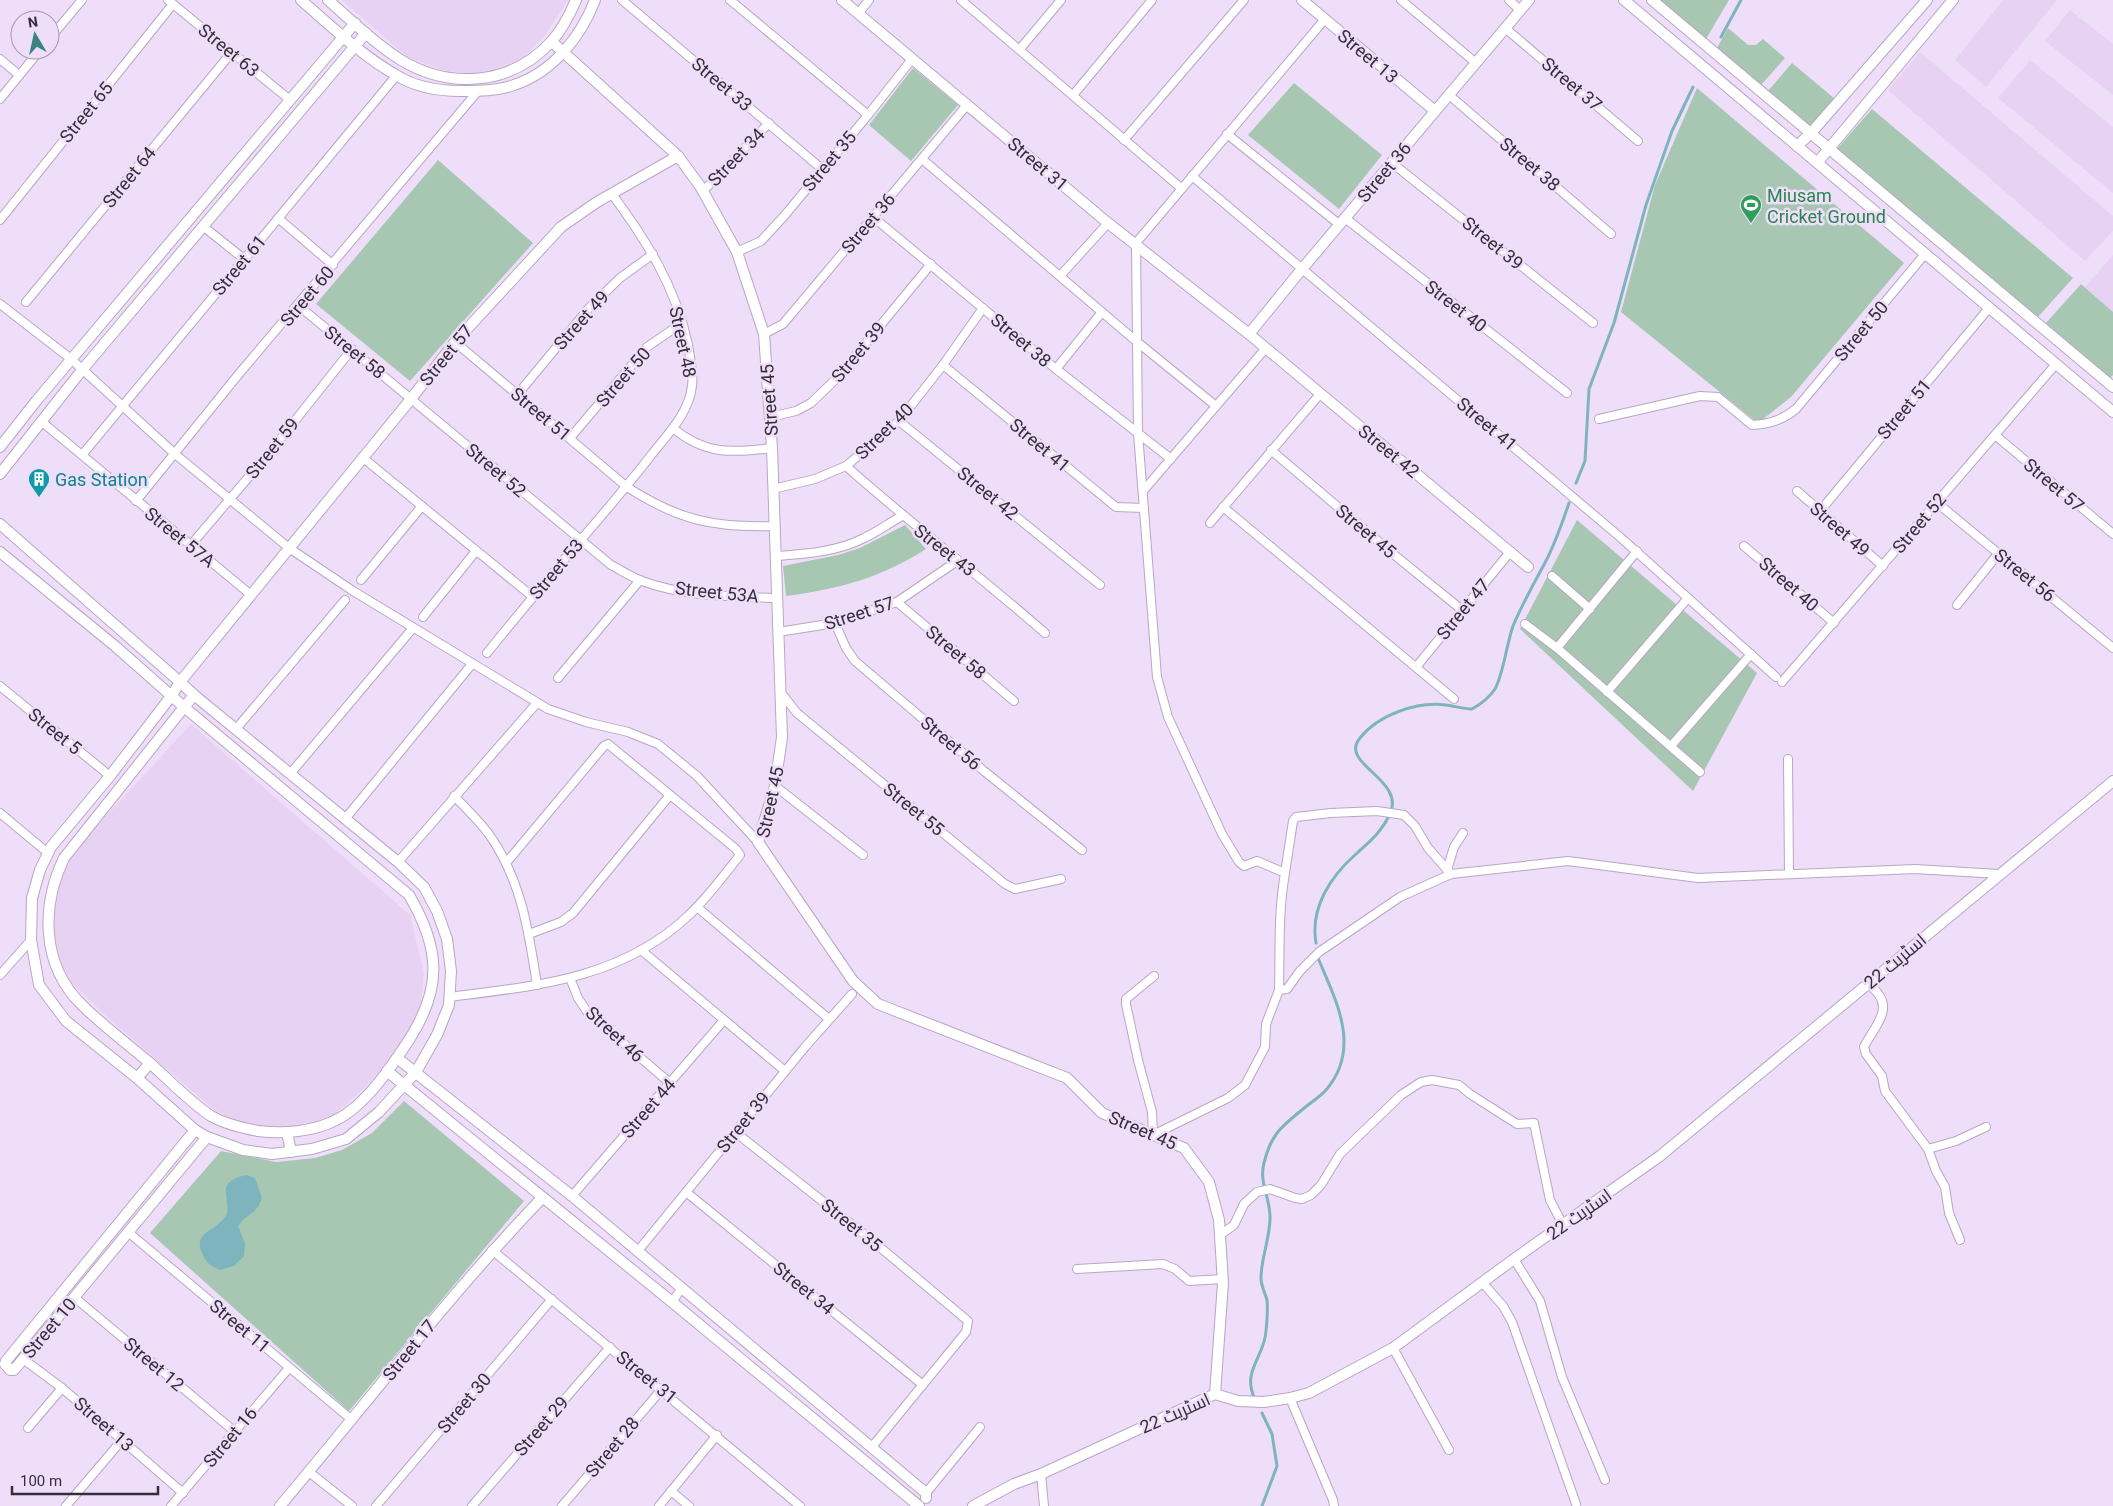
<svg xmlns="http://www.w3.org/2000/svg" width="2113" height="1506" font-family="Roboto,Cairo,sans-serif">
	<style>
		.built { fill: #e7d2f4 }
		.green { fill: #a7c7b3 }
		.water { fill: #7db4bd }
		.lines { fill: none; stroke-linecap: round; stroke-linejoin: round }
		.stream { stroke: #7db4bd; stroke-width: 3 }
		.minor-casing { stroke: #b8a7c2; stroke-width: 10 }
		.tertiary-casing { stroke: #b8a7c2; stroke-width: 12 }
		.minor { stroke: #fff; stroke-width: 8 }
		.tertiary { stroke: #fff; stroke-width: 10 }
		.labels { text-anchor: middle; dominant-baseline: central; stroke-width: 5; stroke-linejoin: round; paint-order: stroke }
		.street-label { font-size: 18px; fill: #352e39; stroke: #efdefa }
		.leisure-label { font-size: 18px; fill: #27864d; stroke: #efdefa; text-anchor: start }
		.culture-label { font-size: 18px; fill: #0d838f; stroke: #efdefa; text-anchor: start }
	</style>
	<rect width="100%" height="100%" fill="#efdefa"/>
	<g class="built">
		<polygon points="342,0 568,0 546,34 522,60 473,75 445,71 407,57"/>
		<polygon points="2003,0 2057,0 1986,87 1955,60"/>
		<polygon points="2070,10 2113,44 2113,95 2045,41"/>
		<polygon points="1920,52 2113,216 2113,231 2085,261 1888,90"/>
		<polygon points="2030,60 2113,127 2113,193 1998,98"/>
		<polygon points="2113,255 2113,312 2085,287"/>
		<polygon points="191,724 410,915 424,973 420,1016 394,1057 360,1092 332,1117 299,1126 264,1128 228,1117 213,1109 108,1018 70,981 59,957 52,926 58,881 72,853"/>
	</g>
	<g class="green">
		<polygon points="1660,0 1729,0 1706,39"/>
		<polygon points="1728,28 1748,45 1756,45 1763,39 1785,58 1761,85 1717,48"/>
		<polygon points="1792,63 1835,99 1810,126 1768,91"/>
		<polygon points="913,68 958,105 911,161 869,125"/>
		<polygon points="1294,83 1382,155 1339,209 1248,135"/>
		<polygon points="1697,88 1904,263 1791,397 1758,423 1621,312 1655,185"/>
		<polygon points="1872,109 2073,278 2038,317 1837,149"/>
		<polygon points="438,160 533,243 410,381 316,304"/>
		<polygon points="2081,284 2113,312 2113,375 2110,378 2046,323"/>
		<polygon points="1577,520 1757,673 1693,791 1520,629"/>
		<path d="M905,525L926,549C881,578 839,589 786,596L783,566L838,555L860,548Z"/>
		<polygon points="404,1101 524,1201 349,1411 150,1233 221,1151 276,1162 315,1158 342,1150 372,1133"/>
	</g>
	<path class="water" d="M246,1175L255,1178L262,1198C257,1215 245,1214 238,1226L245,1243L244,1256L234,1266L220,1270C212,1267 206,1263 203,1255C191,1232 216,1231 225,1217C235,1202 210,1183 246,1175Z"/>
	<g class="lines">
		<g class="stream">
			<polyline points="1721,37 1741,0"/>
			<polyline points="1576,483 1585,461 1589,389 1614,323 1646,205 1672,131 1693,87"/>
			<path d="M1316,943C1310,908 1330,877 1356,854C1370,841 1381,833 1390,814C1406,779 1338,764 1360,738C1378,715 1417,701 1446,705C1455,706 1463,709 1472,709C1481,704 1489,698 1495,689C1504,672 1506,646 1513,626C1523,602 1536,580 1548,557C1556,540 1563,521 1569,503"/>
			<path d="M1255,1399C1241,1371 1265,1356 1266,1331C1267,1321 1268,1310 1267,1300C1265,1293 1261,1286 1261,1278C1261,1257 1271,1236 1270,1215C1269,1196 1259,1181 1264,1163C1271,1134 1281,1127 1303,1109C1310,1103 1320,1097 1326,1090C1362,1048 1336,1001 1318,958"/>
			<polyline points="1262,1506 1277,1466 1272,1434 1262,1413"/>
		</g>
		<g class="minor-casing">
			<g id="minor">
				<polyline points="168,0 290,100"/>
				<polyline points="622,0 822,169"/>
				<polyline points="730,0 868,115"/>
				<polyline points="961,0 1181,188"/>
				<polyline points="1401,0 1476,63"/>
				<polyline points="1509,0 1520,10"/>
				<polyline points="858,14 869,0"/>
				<path d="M1325,19L1136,243L1138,433L1157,677L1168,717L1222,834L1239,862L1244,866L1257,861L1285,873C1278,913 1280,951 1279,990L1287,989L1300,971L1319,952L1400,897L1451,874L1568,861L1698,878L1915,869L1999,874"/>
				<polyline points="1505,28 1638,141"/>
				<polyline points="50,38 82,0"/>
				<polyline points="1020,49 1061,0"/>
				<polyline points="0,59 19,75"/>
				<polyline points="1074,94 1152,0"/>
				<polyline points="1449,95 1611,234"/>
				<polyline points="0,99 40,50"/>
				<polyline points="1227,134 1340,225"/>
				<polyline points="1124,140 1244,0"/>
				<polyline points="922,159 1136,341 1216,406"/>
				<polyline points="1392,163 1593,323"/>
				<polyline points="1192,176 1620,537 1776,677"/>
				<polyline points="703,191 769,123"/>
				<polyline points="873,217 1056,369 1171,459"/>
				<polyline points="278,218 333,265"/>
				<polyline points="1345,218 1567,393"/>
				<polyline points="0,220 173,4"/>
				<polyline points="204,227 244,259"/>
				<polyline points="737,252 761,241 785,215 868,115 912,59"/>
				<polyline points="1060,276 1108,223"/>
				<polyline points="26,302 232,52"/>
				<polyline points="0,304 71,359 175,454 289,548 353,591 548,709 586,722 628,732 658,744 697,776 758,842"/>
				<path d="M299,306L611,565C621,570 631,577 642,581C685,597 732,596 777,598"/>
				<polyline points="764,334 783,324 967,105"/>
				<path d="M455,342L627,487C678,520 714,528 774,526"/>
				<polyline points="943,365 1116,507 1144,508"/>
				<polyline points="1056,369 1102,312"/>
				<polyline points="517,395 589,308 620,278 653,254"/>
				<polyline points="770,417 796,411 811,403 837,378 931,264"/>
				<path d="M1599,419L1700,396L1718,397L1752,425C1770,424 1782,420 1796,409L1925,254"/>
				<polyline points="899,421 1100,585"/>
				<polyline points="42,422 250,594"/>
				<path d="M673,428C705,455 732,453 772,448"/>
				<polyline points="1995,435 2113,534"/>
				<polyline points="570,438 647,347 682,323"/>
				<polyline points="1271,450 1392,553 1462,610"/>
				<polyline points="82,455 396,76"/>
				<polyline points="362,457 533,597"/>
				<path d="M846,466C911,524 980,576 1045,633"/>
				<polyline points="773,489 815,479 846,466 899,421 943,365 983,308"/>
				<polyline points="1143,491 1266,348"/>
				<polyline points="1797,491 1883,566"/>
				<polyline points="136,501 238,375 478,91"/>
				<polyline points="1936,502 2113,648"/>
				<polyline points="1223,507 1454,699"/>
				<polyline points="1820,511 1989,308"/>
				<polyline points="1210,523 1320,394"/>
				<polyline points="190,546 270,452 352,349"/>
				<polyline points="1744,546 1834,623"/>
				<path d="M776,556C805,554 837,552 864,538C877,532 889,523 902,516"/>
				<polyline points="1552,576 1590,609"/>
				<polyline points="361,580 422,506"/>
				<polyline points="897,602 1014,701"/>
				<polyline points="1957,605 1998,554"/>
				<polyline points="423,617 476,551"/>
				<polyline points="835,623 846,648 855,661 984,771 1082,850"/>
				<polyline points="1525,624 1557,648 1700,772"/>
				<polyline points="778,632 835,623 897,602 957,561"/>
				<polyline points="1557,648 1637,551"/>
				<path d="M487,653C517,616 548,579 579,542C604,513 629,484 652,454C668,434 689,413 692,386C694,373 690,358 688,345C676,287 646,240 612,194"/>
				<polyline points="1417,666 1510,552"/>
				<polyline points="558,678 640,580"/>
				<polyline points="1782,682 2056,364"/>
				<polyline points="0,686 110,776"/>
				<polyline points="1607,692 1688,598"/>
				<polyline points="782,694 797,713 1005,884 1015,889 1061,879"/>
				<polyline points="236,729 345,600"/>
				<polyline points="1671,746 1751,654"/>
				<polyline points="1788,759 1789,874"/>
				<polyline points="290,774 413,628"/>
				<polyline points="775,786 863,855"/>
				<path d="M454,796C466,808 478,820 488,833C521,878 529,932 537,985"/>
				<polyline points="0,813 48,853"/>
				<polyline points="345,819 472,664"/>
				<polyline points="398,862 537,703"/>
				<polyline points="1447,870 1454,847 1463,833"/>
				<polyline points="1285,873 1293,821 1296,817 1331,813 1377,811 1404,815 1415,826 1428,848 1451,874"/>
				<polyline points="697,907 829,1019"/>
				<polyline points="529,934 561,922 573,913 670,795"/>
				<polyline points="641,950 785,1071"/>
				<polyline points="0,975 31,940"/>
				<polyline points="1154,976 1126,999 1126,1004 1138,1060 1152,1112 1153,1135 1228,1098 1245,1085 1265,1047 1266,1024 1279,990"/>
				<polyline points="570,978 578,998 588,1013 670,1083"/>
				<path d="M1868,984C1898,1006 1876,1023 1864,1047L1866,1054L1882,1076L1885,1091L1928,1149L1936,1171L1945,1187L1949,1213L1960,1240"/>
				<path d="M449,997C536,986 622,979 689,915C708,897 724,875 740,855L736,849L608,744L604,746L506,863"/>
				<polyline points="735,1132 869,1238 968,1321 966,1332 871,1448"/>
				<polyline points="1928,1149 1956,1141 1986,1127"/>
				<polyline points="686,1192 923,1385"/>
				<polyline points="572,1196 724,1020"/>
				<polyline points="128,1232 352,1420"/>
				<polyline points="1220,1235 1234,1225 1244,1204 1257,1192 1270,1189 1295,1198 1302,1199 1311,1195 1321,1185 1340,1154 1401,1095 1421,1082 1432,1080 1459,1085 1470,1094 1517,1124 1534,1123 1550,1200 1563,1225"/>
				<polyline points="492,1250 800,1506"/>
				<polyline points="637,1252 805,1047 852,994"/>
				<polyline points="1514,1259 1540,1301 1562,1377 1605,1480"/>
				<polyline points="1077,1269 1163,1264 1175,1269 1189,1281 1223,1279"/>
				<polyline points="1482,1282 1503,1306 1512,1322 1576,1504"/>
				<polyline points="74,1297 234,1431"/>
				<polyline points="672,1302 681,1289"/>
				<polyline points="1393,1348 1449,1450"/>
				<polyline points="23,1359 62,1388 183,1493"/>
				<polyline points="1290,1398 1333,1500 1334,1506"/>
				<polyline points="28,1428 62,1388"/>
				<polyline points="309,1472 352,1506"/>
				<polyline points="1041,1474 1044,1506"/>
				<polyline points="671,1491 689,1506"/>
				<polyline points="926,1493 980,1427"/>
				<polyline points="66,1506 122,1440"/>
				<polyline points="171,1506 289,1368"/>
				<polyline points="376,1506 552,1299"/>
				<polyline points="472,1506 610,1347"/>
				<polyline points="562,1506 662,1389"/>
				<polyline points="659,1506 717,1435"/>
			</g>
		</g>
		<g class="tertiary-casing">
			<g id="tertiary">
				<path d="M301,0C331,26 361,55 396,75C415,87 439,91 461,91C478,91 498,91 514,85C553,72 581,37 595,0"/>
				<path d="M328,0C351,20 375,44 401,60C451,90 511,85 551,42C562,30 570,14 576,0"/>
				<polyline points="842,0 1108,223 1249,334 1302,269 1529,0"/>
				<polyline points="1302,0 1435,111"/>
				<polyline points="1624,0 2113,412"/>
				<polyline points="1652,0 2113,387"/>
				<polyline points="552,42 678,156 700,186 737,252 764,334 772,448 782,737 775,786 758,842 853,981 878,1004 1067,1078 1102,1113 1184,1148 1209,1182 1219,1220 1223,1283 1215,1394"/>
				<polyline points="1797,146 1811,133 1927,0"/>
				<polyline points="1817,163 1953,0"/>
				<polyline points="1249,334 1528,567"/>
				<polyline points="0,447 37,400 355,23"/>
				<polyline points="0,474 82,370 366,33"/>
				<polyline points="0,524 180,682 194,695 398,862 424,887 437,911 447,939 451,971 449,1005 437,1035 416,1072 379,1112 346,1139 312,1149 272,1154 243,1150 207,1137 195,1130 137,1078 66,1021 39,985 31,940 32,898 40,870 51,847 110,776 172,695 180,682 411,399 455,342 561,227 597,202 678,156"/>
				<path d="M0,552L115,646L184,707L409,895C440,948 443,987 409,1040C392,1066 365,1106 336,1120C313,1132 283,1134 258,1131C242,1128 225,1124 211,1116C191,1103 169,1080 151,1064C128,1044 103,1026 82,1005C41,965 41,906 64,858L173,721L194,695"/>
				<polyline points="397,1058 572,1196 926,1493 926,1498"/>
				<polyline points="387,1071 672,1302 919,1506"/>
				<polyline points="137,1078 150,1063"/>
				<polyline points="195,1130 6,1361 5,1364 10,1370 14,1370 207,1137"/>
				<polyline points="287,1132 291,1152"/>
				<path d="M280,1506C367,1403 449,1295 542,1198"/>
				<polyline points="973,1506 1014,1484 1041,1474 1215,1394 1238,1401 1264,1402 1290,1398 1309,1393 1393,1348 1514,1259 1660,1156 2113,781"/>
			</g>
		</g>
		<use href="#minor" class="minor"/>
		<use href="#tertiary" class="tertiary"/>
	</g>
	<defs>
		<g id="stadium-pin" transform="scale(1.125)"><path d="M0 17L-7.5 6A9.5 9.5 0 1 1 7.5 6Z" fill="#2e9e5b" stroke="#efdefa"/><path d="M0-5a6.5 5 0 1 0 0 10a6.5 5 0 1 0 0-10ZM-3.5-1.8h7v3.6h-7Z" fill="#fff"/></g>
		<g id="building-pin" transform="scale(1.125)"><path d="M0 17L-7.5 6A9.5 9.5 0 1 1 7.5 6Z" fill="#0f9aa8" stroke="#efdefa"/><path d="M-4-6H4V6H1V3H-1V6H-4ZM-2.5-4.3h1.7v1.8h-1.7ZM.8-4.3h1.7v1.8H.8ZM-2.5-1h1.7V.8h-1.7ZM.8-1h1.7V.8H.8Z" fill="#fff"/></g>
	</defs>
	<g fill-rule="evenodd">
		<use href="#stadium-pin" x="1751" y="205"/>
		<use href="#building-pin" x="39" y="479"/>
	</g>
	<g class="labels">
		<g class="street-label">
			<text transform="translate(229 50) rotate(39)">Street 63</text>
			<text transform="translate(1368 56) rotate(40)">Street 13</text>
			<text transform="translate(722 84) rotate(40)">Street 33</text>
			<text transform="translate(1572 84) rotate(40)">Street 37</text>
			<text transform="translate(86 112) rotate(-51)">Street 65</text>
			<text transform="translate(736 157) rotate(-46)">Street 34</text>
			<text transform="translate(829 161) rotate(-50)">Street 35</text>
			<text transform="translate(1038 164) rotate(40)">Street 31</text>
			<text transform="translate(1530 164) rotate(40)">Street 38</text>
			<text transform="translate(1384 172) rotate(-50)">Street 36</text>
			<text transform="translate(129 177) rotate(-51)">Street 64</text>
			<text transform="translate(868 223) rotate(-50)">Street 36</text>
			<text transform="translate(1493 243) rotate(39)">Street 39</text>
			<text transform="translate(239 265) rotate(-50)">Street 61</text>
			<text transform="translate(307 296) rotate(-50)">Street 60</text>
			<text transform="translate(1456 306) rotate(38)">Street 40</text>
			<text transform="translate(581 320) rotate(-48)">Street 49</text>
			<text transform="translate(1861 331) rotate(-50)">Street 50</text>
			<text transform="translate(1021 340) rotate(40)">Street 38</text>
			<text transform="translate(683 342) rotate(78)">Street 48</text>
			<text transform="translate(355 352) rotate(39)">Street 58</text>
			<text transform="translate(858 352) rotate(-50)">Street 39</text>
			<text transform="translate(446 355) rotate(-51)">Street 57</text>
			<text transform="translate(623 377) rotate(-49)">Street 50</text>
			<text transform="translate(769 400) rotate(-94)">Street 45</text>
			<text transform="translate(1904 409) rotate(-50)">Street 51</text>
			<text transform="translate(541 414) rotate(40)">Street 51</text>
			<text transform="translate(1487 424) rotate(40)">Street 41</text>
			<text transform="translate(884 431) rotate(-44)">Street 40</text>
			<text transform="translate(1040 445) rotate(40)">Street 41</text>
			<text transform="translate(272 448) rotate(-51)">Street 59</text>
			<text transform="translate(1389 451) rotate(39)">Street 42</text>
			<text transform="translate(496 470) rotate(40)">Street 52</text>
			<text transform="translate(2054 485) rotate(40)">Street 57</text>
			<text transform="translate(988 493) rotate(39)">Street 42</text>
			<text transform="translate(1919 523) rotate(-50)">Street 52</text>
			<text transform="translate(1840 529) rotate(41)">Street 49</text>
			<text transform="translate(1366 531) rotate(40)">Street 45</text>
			<text transform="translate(180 537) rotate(39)">Street 57A</text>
			<text transform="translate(945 550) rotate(38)">Street 43</text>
			<text transform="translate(556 569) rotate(-50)">Street 53</text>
			<text transform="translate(2025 575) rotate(39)">Street 56</text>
			<text transform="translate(1789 584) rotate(41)">Street 40</text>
			<text transform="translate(717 592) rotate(6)">Street 53A</text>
			<text transform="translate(1463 609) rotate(-51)">Street 47</text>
			<text transform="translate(859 613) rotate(-18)">Street 57</text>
			<text transform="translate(956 652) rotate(40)">Street 58</text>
			<text transform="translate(55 731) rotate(39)">Street 5</text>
			<text transform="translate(951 743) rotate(40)">Street 56</text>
			<text transform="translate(770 802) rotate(-78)">Street 45</text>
			<text transform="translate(914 809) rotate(39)">Street 55</text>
			<text transform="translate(1895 961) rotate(-40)">اسٹریٹ 22</text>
			<text transform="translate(615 1034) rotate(43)">Street 46</text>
			<text transform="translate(648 1108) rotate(-49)">Street 44</text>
			<text transform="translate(743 1122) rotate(-51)">Street 39</text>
			<text transform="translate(1143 1130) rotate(23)">Street 45</text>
			<text transform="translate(1579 1214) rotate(-35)">اسٹریٹ 22</text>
			<text transform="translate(852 1225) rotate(39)">Street 35</text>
			<text transform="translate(804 1288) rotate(39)">Street 34</text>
			<text transform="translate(240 1326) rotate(40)">Street 11</text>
			<text transform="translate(49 1328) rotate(-50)">Street 10</text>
			<text transform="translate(409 1350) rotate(-51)">Street 17</text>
			<text transform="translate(154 1364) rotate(40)">Street 12</text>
			<text transform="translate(647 1377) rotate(39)">Street 31</text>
			<text transform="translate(464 1403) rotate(-50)">Street 30</text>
			<text transform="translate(1175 1413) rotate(-24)">اسٹریٹ 22</text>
			<text transform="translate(104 1424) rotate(41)">Street 13</text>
			<text transform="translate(541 1426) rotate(-49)">Street 29</text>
			<text transform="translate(230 1437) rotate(-50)">Street 16</text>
			<text transform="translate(612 1447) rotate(-50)">Street 28</text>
		</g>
		<g class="leisure-label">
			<text x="1767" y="195">Miusam<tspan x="1767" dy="21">Cricket Ground</tspan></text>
		</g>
		<g class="culture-label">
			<text x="55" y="479">Gas Station</text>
		</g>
	</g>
	<g transform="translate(35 35) rotate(351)"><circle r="24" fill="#efdefa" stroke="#a598ad"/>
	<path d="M0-4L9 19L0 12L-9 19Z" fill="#3b8382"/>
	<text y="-8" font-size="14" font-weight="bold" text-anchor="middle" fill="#352e39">N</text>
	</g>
	<path d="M12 1486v8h146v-8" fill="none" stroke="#352e39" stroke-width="2.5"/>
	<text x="20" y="1486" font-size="15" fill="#352e39" stroke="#efdefa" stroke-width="4" paint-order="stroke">100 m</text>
</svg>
